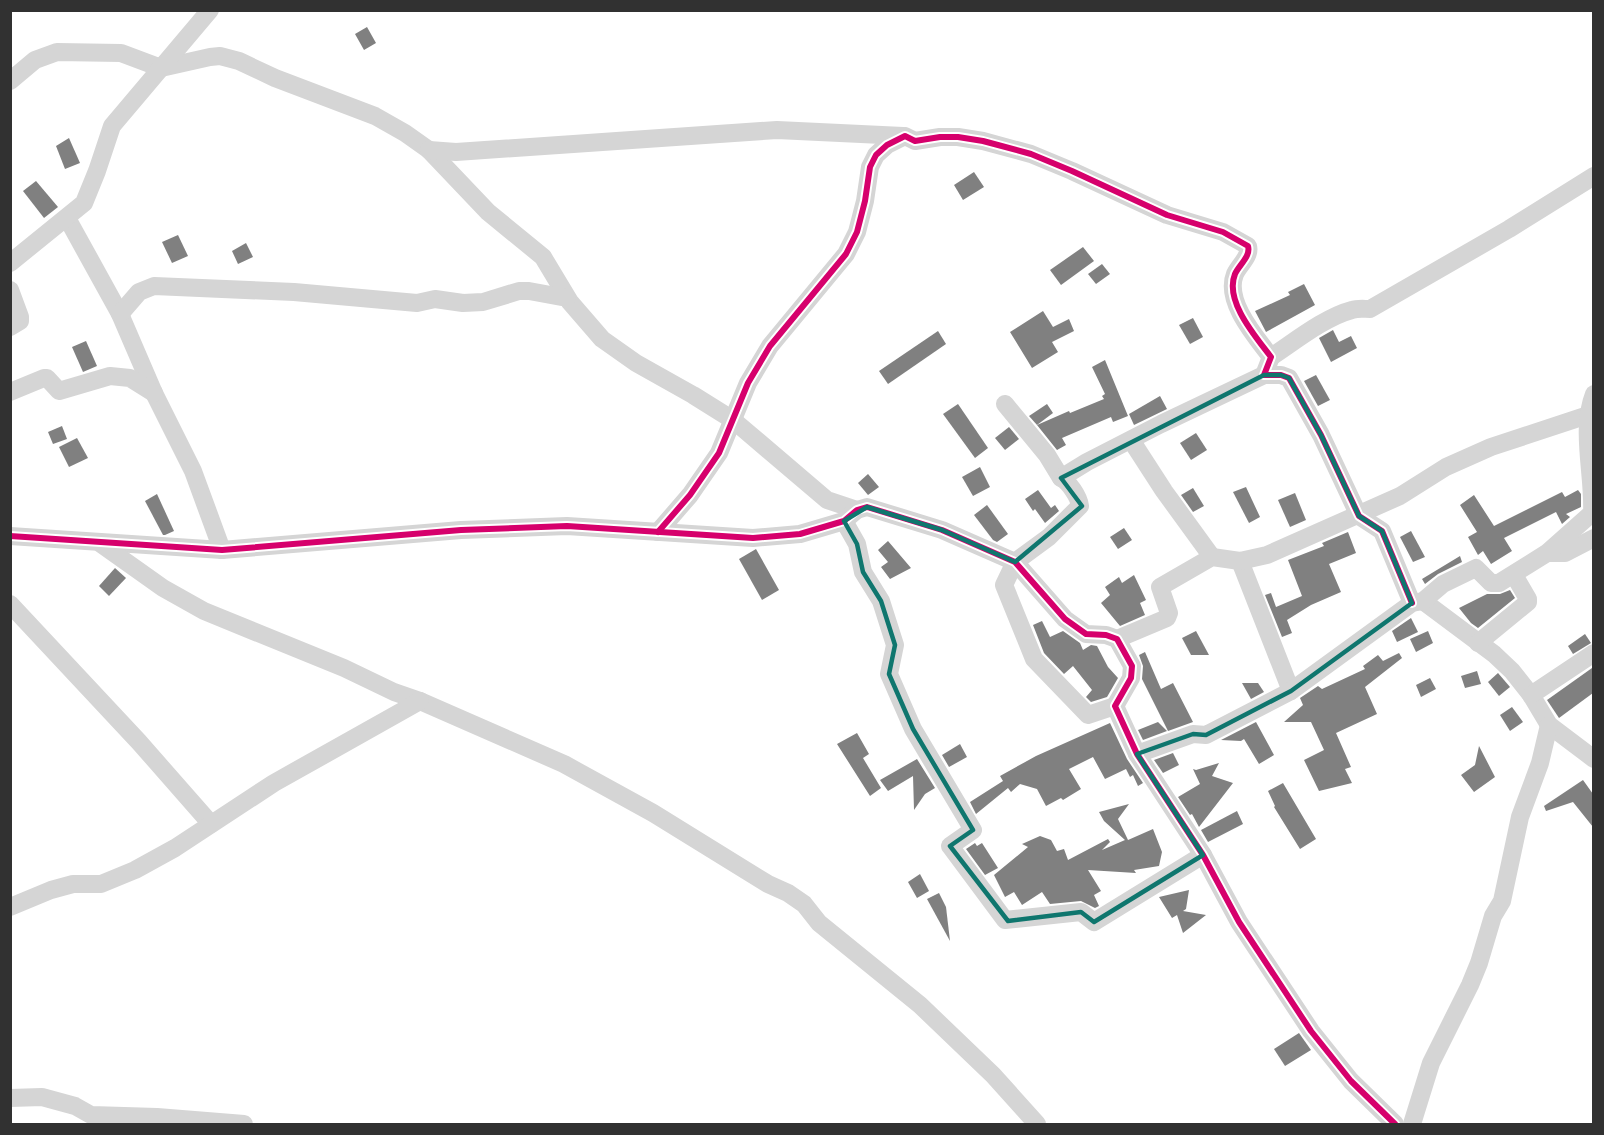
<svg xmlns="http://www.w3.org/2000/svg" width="1604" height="1135" font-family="Inter,sans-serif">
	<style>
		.building { fill: #808080 }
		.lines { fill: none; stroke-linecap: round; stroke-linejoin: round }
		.street { stroke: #d5d5d5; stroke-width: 18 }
		.cycleway-casing { stroke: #fff; stroke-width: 10 }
		.cycleway { stroke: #d6006c; stroke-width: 6 }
		.marked { fill: none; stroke: #0f766e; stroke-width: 4.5; stroke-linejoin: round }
	</style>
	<rect width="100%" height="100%" fill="#fff"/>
	<g class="building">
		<polygon points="367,27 376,43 364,50 355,34"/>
		<polygon points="69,138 80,163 65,169 56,146"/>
		<polygon points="974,172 984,187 963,200 954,185"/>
		<polygon points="36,181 58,207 44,218 23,191"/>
		<polygon points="178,235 188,256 172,263 162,242"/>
		<polygon points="246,243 253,257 238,264 232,251"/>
		<polygon points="1083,247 1094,261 1061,285 1050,270"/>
		<polygon points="1102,264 1110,274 1096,284 1088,274"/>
		<polygon points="1304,284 1315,305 1266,332 1255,311 1290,295 1288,292"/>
		<polygon points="1043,311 1053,327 1069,319 1074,331 1052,342 1058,352 1032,368 1010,332"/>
		<polygon points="1193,318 1203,337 1190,344 1179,325"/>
		<polygon points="1333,330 1339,342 1351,336 1357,348 1331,362 1319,338"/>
		<polygon points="938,331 946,344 888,384 879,371"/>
		<polygon points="86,341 97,366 83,372 72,347"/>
		<polygon points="1105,360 1128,416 1113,422 1111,417 1062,438 1066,445 1057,450 1037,425 1069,411 1070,413 1104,399 1102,396 1105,394 1092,367"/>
		<polygon points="1316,375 1330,400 1318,406 1304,381"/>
		<polygon points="1160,396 1167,409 1134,425 1129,414"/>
		<polygon points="958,404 988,448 975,458 943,414"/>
		<polygon points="1047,404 1053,413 1037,425 1029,416"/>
		<polygon points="62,426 67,439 53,444 48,432"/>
		<polygon points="1009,427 1019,439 1005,450 995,438"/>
		<polygon points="1196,433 1207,450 1191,460 1180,443"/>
		<polygon points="77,438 88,458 69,467 59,447"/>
		<polygon points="980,467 990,487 973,496 962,477"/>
		<polygon points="868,474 879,487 868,495 858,483"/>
		<polygon points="1246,487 1260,517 1249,523 1233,492"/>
		<polygon points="1193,488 1204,506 1193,512 1181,495"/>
		<polygon points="1038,490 1051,508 1055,505 1059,511 1045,523 1035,509 1033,511 1025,499"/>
		<polygon points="1578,490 1581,494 1581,507 1566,514 1570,517 1562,524 1556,512 1504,538 1512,551 1491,564 1483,551 1478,555 1468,537 1477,532 1460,505 1474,495 1494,526 1562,492 1565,497"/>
		<polygon points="1295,493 1306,520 1290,527 1278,500"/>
		<polygon points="157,494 174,531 165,535 163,535 145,501"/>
		<polygon points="987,505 1008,534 997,542 993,540 974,515"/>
		<polygon points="1124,528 1132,540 1118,549 1110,537"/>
		<polygon points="1411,531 1425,557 1413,562 1400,537"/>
		<polygon points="1348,532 1356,553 1329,564 1341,592 1311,605 1287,620 1292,633 1282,637 1265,595 1271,593 1276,607 1302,596 1288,560 1324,546 1322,543"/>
		<polygon points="888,541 911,568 890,579 881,567 888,562 878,550"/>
		<polygon points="756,549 779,590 762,600 739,559"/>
		<polygon points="1460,556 1462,562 1438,574 1425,584 1422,579"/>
		<polygon points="115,568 126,578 109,596 99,586"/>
		<polygon points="1134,575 1146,600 1140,603 1145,615 1120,626 1101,603 1110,595 1105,587 1119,577 1122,583"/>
		<polygon points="1510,590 1515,598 1478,628 1471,623 1459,608 1487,594 1500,594"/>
		<polygon points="1411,618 1418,632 1397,642 1392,631"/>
		<polygon points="1042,621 1050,637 1063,631 1080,643 1083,650 1091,645 1097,646 1108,667 1118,678 1107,697 1091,702 1086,697 1092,690 1073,666 1064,674 1044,653 1033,625"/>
		<polygon points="1196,631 1209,655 1191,655 1182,638"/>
		<polygon points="1428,631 1433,643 1416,652 1410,639"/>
		<polygon points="1585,634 1591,643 1573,654 1568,646"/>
		<polygon points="1145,652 1161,689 1173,683 1193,722 1168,731 1142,679 1143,666 1139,655"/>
		<polygon points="1399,653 1402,658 1365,687 1377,714 1336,733 1351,767 1345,769 1352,783 1319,791 1304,760 1324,750 1311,722 1284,722 1303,705 1300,698 1318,686 1322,689 1365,669 1363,666 1378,655 1383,661"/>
		<polygon points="1592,668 1593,670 1593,693 1559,718 1547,700"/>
		<polygon points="1477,671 1481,684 1465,688 1461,676"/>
		<polygon points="1498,673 1510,687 1499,696 1488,682"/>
		<polygon points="1430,678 1436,689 1421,697 1416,685"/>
		<polygon points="1242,683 1258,683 1264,692 1251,699"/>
		<polygon points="1512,707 1523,722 1510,731 1500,715"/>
		<polygon points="1158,722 1167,731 1143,740 1138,730"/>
		<polygon points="1256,722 1274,755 1259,764 1244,739 1241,741 1221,740"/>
		<polygon points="1110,723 1127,759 1143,783 1138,786 1133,775 1130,777 1126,769 1105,779 1093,757 1069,769 1081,789 1063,800 1061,798 1046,806 1037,789 1020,784 1011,792 1008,788 976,814 970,802 1003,781 1000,776 1036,756"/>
		<polygon points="857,733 869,754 863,758 881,788 870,796 837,744"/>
		<polygon points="960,744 967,757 949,767 942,755"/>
		<polygon points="1479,746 1495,777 1474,792 1461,775 1475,765"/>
		<polygon points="1173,753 1179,765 1163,773 1154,760"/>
		<polygon points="917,759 935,788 925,794 914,810 913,776 888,791 880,780"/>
		<polygon points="1219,763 1212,776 1233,783 1199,827 1192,814 1190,815 1178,797 1200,784 1193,769 1196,770"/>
		<polygon points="1583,780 1593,794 1593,827 1573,802 1546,811 1544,806"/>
		<polygon points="1283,783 1316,839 1300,849 1274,807 1275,806 1268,791"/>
		<polygon points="1129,804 1118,819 1128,840 1153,829 1162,852 1159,866 1134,870 1136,873 1088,870 1101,891 1094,895 1099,906 1095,908 1081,901 1050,904 1042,892 1022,905 1014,892 1005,897 994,875 1028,847 1022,844 1040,836 1051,840 1057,851 1064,849 1068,860 1108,839 1110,842 1102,850 1125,840 1104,821 1099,812"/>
		<polygon points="1237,811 1243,824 1208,842 1201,830"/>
		<polygon points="975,843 977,846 982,843 998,868 985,875 966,849"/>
		<polygon points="920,874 929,891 917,898 908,882"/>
		<polygon points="1189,890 1186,909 1183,911 1206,915 1183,933 1177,915 1172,918 1159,897"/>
		<polygon points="939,893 946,907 950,941 927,899"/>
		<polygon points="1299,1033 1311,1050 1285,1066 1274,1049"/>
	</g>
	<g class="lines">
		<g class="street">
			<polyline points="10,81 35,60 57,52 121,53 161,68 210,57 220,56 239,61 275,78 375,116 405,133 429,150 488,212 543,257 570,302 602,339 636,363 693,395 733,420 827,500 857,510"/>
			<polyline points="429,150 456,152 777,130 903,136"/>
			<polyline points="67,218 120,314 154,393 193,471 222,550"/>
			<polyline points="10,263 84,203 97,171 112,126 210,10"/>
			<polyline points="10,290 20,317 20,321 10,327"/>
			<polyline points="120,314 139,292 154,286 294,292 417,303 435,299 463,303 483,302 519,291 529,291 567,298"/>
			<path d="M1271,357C1294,342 1325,317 1352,310C1358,308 1364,309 1370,309L1509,229L1594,176"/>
			<polyline points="10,392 44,378 47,378 59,391 110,376 130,378 154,393"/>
			<polyline points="1005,404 1047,455 1061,478"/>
			<polyline points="1131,440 1164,491 1212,557"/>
			<polyline points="844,521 857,544 863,572 881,601 895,645 889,674 913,729 973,830 950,846 1005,920 1081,912 1094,922 1203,855"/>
			<path d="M658,532L690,495L719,453L748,383L770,346L846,254L857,232L865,201L870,167L876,155L887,145L905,136L915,141L940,137H958L983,141L1031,154L1072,171L1167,215L1223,232L1248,246C1251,256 1239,265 1235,274C1224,301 1256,337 1271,357L1264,375H1281L1289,378L1321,435L1359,516L1382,531L1412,603"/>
			<polyline points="10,536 222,550 461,530 567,526 753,538 800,534 844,521 857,510 867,507 942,530 1015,562 1065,619 1086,634 1106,635 1117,639 1132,666 1131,678 1115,706 1137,754 1203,855 1239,922 1311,1031 1351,1081 1395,1124"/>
			<polyline points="101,544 163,588 204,611 344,668 394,692 420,701 564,764 653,813 768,884 788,893 804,904 819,923 920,1005 993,1075 1037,1124"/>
			<polyline points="1547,553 1565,553 1594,538"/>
			<polyline points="1240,561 1291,691"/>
			<polyline points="1423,601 1494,654 1512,671 1531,695 1549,725 1594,759"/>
			<polyline points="10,604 139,742 211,824"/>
			<polyline points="1117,639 1167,618 1169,613 1160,587 1212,557 1240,561 1267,555 1400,496 1446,467 1491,447 1588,415"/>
			<polyline points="1478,643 1528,602 1528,599 1514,575"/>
			<polyline points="1531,695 1594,653"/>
			<path d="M1115,706L1088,715L1034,659L1004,585L1015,562L1049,537L1080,506C1079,497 1069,482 1061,478L1087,462L1161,424L1264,375"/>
			<path d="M1137,754L1193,734L1206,735L1291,691L1412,603L1423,601L1443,584L1476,568L1491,583H1499L1547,553L1592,513C1594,476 1580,429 1594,394"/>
			<polyline points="10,907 51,890 73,884 101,884 135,870 175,848 274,783 420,701"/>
			<polyline points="10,1098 42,1097 75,1106 91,1115 157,1117 244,1124"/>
			<polyline points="1412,1124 1431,1063 1470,985 1479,963 1493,916 1502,901 1520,817 1540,763 1549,725"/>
		</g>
		<g class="cycleway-casing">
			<g id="cycleway">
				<path d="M658,532L690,495L719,453L748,383L770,346L846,254L857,232L865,201L870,167L876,155L887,145L905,136L915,141L940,137H958L983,141L1031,154L1072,171L1167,215L1223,232L1248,246C1251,256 1239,265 1235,274C1224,301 1256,337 1271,357L1264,375H1281L1289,378L1321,435L1359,516L1382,531L1412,603"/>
				<polyline points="10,536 222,550 461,530 567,526 753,538 800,534 844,521 857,510 867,507 942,530 1015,562 1065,619 1086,634 1106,635 1117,639 1132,666 1131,678 1115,706 1137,754 1203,855 1239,922 1311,1031 1351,1081 1395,1124"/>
			</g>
		</g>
		<use href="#cycleway" class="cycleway"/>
	</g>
	<path class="marked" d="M1264,375H1281L1289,378L1321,435L1359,516L1382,531L1412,603L1291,691L1206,735L1193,734L1137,754L1203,855L1094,922L1081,912L1008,921L950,846L973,830L913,729L889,674L895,645L881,601L863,572L857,544L844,521L867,507L942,530L1015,562L1082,506L1061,478Z"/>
	<rect width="1604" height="1135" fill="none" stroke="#313131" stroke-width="24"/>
</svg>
